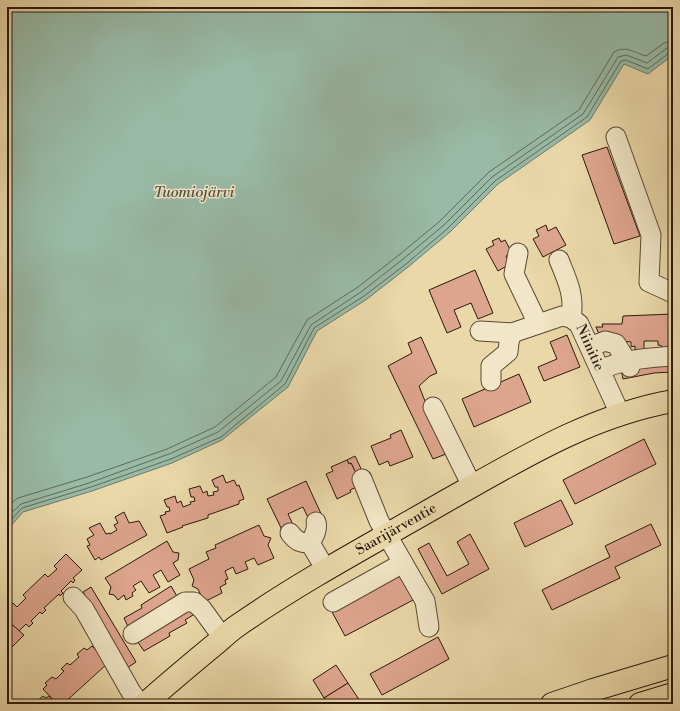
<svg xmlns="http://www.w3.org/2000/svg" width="680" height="711" font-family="'Libre Bodoni',serif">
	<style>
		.water { fill: #98baa6; stroke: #6c7a68 }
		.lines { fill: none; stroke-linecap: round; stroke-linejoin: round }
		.shore { stroke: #616a59; stroke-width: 1 }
		.building { fill: #dea58e; stroke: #2a190c }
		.minor-casing { stroke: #5a4933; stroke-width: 21 }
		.major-casing { stroke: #2a190c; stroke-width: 24 }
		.highway-casing { stroke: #2a190c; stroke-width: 24 }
		.minor { stroke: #f1e6c7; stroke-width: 19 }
		.major { stroke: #ead8a9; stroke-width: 22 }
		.highway { stroke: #ead8a9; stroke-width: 22 }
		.labels { text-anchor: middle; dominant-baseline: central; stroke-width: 3; stroke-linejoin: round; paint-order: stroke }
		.street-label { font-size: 14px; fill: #2a190c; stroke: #f1e6c7 }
		.water-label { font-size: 15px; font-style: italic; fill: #505142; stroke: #f1e6c7 }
	</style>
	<rect width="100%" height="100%" fill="#ead8a9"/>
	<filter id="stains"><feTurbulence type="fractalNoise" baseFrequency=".005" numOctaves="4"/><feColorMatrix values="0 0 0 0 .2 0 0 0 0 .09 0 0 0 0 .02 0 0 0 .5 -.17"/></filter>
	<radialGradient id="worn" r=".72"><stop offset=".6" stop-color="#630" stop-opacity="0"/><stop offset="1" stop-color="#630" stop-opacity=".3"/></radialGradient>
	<polygon class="water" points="7,7 673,7 673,55 648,74 624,64 590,120 498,184 450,232 408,267 367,299 317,331 288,387 222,440 172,463 92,491 23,512 7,530"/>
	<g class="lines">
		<g class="shore">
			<path d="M7,508L14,501L18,498L87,477L167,449L215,427L276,377L307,320L358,287L399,255L440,221L489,172L579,110L614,52C626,45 635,53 646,56L664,43L673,41"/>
			<polyline points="7,517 21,504 89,483 169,454 218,432 281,381 311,325 361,292 402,260 444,225 492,177 583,114 618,57 626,55 647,63 667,48 673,47"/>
			<polyline points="7,524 22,508 91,487 171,459 221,437 285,384 314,328 364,296 406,264 447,229 495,181 587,117 621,61 626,60 648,69 669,53 673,52"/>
		</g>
	</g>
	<g class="building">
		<polygon points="673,131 673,195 672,195 670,132"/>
		<polygon points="607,147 640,236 614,244 582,155"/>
		<polygon points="670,210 673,210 672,280"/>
		<polygon points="546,225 548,231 556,227 566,245 543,257 533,239 539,236 536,230"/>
		<polygon points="499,238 501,242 505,240 512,253 506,256 510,264 498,271 486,249 494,245 492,241"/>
		<polygon points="475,270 493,313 478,319 471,303 454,310 461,327 447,333 429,290"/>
		<polygon points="673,314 673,340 671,340 671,351 662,352 662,346 658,345 658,341 644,341 644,352 635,352 635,346 631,347 631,342 622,341 621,337 603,336 599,334 596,327 603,327 602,324 622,324 623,316"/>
		<polygon points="567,335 580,367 544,381 538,367 557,359 550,342"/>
		<polygon points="421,337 437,373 430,376 419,386 446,454 433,459 388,366 412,353 408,343"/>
		<polygon points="673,362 673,372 654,373 623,379 621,369"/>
		<polygon points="519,374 531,402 474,427 462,399"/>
		<polygon points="401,430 413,457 390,466 388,461 379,465 371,446 391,438 390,435"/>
		<polygon points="644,439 656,464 575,504 563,480"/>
		<polygon points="355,456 365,477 359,480 351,463 349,464 347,460"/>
		<polygon points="347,460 349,464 351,463 362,485 350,490 351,492 337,499 326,474 333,471 331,467"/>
		<polygon points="223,475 226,483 234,480 237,486 239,485 244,499 239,501 239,504 208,515 208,518 182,526 183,527 167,533 160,516 166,514 165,512 170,511 169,507 167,507 164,500 175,496 177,503 181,501 183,507 191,504 190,502 195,501 194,497 191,497 189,489 200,486 203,493 207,491 208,496 214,495 213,492 218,491 218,487 215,487 212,480"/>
		<polygon points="306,481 323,518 311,524 303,507 288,514 296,531 285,536 267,499"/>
		<polygon points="561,500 573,524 525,547 514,523"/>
		<polygon points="124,512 129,523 139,521 147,535 101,560 99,557 95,560 87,546 90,545 87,539 94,535 89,528 100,523 106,534 110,533 110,534 117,530 114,525 118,523 115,517"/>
		<polygon points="651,524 661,545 615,567 620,578 552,610 542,590 610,557 605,546"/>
		<polygon points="259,525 264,536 271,538 268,545 274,558 258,565 254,558 245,562 248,569 236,574 233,567 225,571 228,579 225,580 226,584 220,587 222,593 204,602 198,589 192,586 194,580 189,569 209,559 206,552 216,548 215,545"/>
		<polygon points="470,534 489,569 442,594 418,549 429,543 447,576 469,564 457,542"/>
		<polygon points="167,541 173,552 179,553 178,560 173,563 180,575 168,582 161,570 153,575 160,587 149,593 141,581 133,586 136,590 132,593 133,596 126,600 124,595 118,600 114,595 109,594 111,587 105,578"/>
		<polygon points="66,554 82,570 73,578 75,580 73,583 71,581 61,591 63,593 60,596 59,594 44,608 46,610 42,614 40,612 31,621 33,623 29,627 26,624 19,631 7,620 7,609 13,603 17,607 26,598 23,595 45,574 48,577 57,569 54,566"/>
		<polygon points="401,573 415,599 345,636 331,610"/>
		<polygon points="171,586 178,598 129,629 124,618 142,608 141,605"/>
		<polygon points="91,587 136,662 127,668 83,592"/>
		<polygon points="187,604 193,615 185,620 187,623 169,633 170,636 144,651 137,641"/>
		<polygon points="7,620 24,635 7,652"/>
		<polygon points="438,637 449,659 382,695 370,674"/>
		<polygon points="92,646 108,663 63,704 57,704 43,689 47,685 45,683 52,677 56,679 64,671 61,669 67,663 70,665 79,657 77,654 84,648 87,650"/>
		<polygon points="336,665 348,683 324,698 313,680"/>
		<polygon points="348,683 362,704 328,704 324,698"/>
		<polygon points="43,696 46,698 49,696 57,704 38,704 36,702"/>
	</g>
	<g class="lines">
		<g class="minor-casing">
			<g id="minor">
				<polyline points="616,137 651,235 649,282 673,293"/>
				<polyline points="518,253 514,274 538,324"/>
				<path d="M559,260C567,280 575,295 571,318"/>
				<path id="s1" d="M480,331L512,333L562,316L571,318L579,324L620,414"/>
				<polyline points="590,347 605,341 616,344 630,367"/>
				<path d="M600,370C622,359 649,358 673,356"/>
				<polyline points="491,381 491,366 508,352 509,342 512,333"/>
				<polyline points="433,407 472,486"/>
				<path d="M290,533C296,541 300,543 310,543L326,570"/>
				<path d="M310,543C314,536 318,530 316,522"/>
				<polyline points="403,563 425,601 429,627"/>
				<polyline points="73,597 84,609 131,692 140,704"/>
				<polyline points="333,602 403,563 379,521 362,479"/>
				<polyline points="133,634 185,602 194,602 202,609 223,638"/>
			</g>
		</g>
		<g class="major-casing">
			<g id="major">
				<path id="s2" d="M145,704C167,684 190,665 213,646C221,640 228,632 237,626C303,580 375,542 446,501C519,460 589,416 673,401"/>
			</g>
		</g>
		<g class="highway-casing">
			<g id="highway">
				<polyline points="552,704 593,690 673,666"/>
				<polyline points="640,704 673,694"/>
			</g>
		</g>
		<use href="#minor" class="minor"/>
		<use href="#major" class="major"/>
		<use href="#highway" class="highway"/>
	</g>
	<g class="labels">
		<g class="street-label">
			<text stroke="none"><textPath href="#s1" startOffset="130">Niinitie</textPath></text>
			<text stroke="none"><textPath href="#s2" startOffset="307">Saarijärventie</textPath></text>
		</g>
		<g class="water-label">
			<text x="194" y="192">Tuomiojärvi</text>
		</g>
	</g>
	<rect width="680" height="711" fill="none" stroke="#ead8a9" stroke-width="24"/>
	<rect x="8" y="8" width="664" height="695" fill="none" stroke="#2a190c" stroke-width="2"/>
	<rect x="12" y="12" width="656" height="687" fill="none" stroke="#2a190c"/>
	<rect width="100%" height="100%" filter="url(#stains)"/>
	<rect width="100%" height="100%" fill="url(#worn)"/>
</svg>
